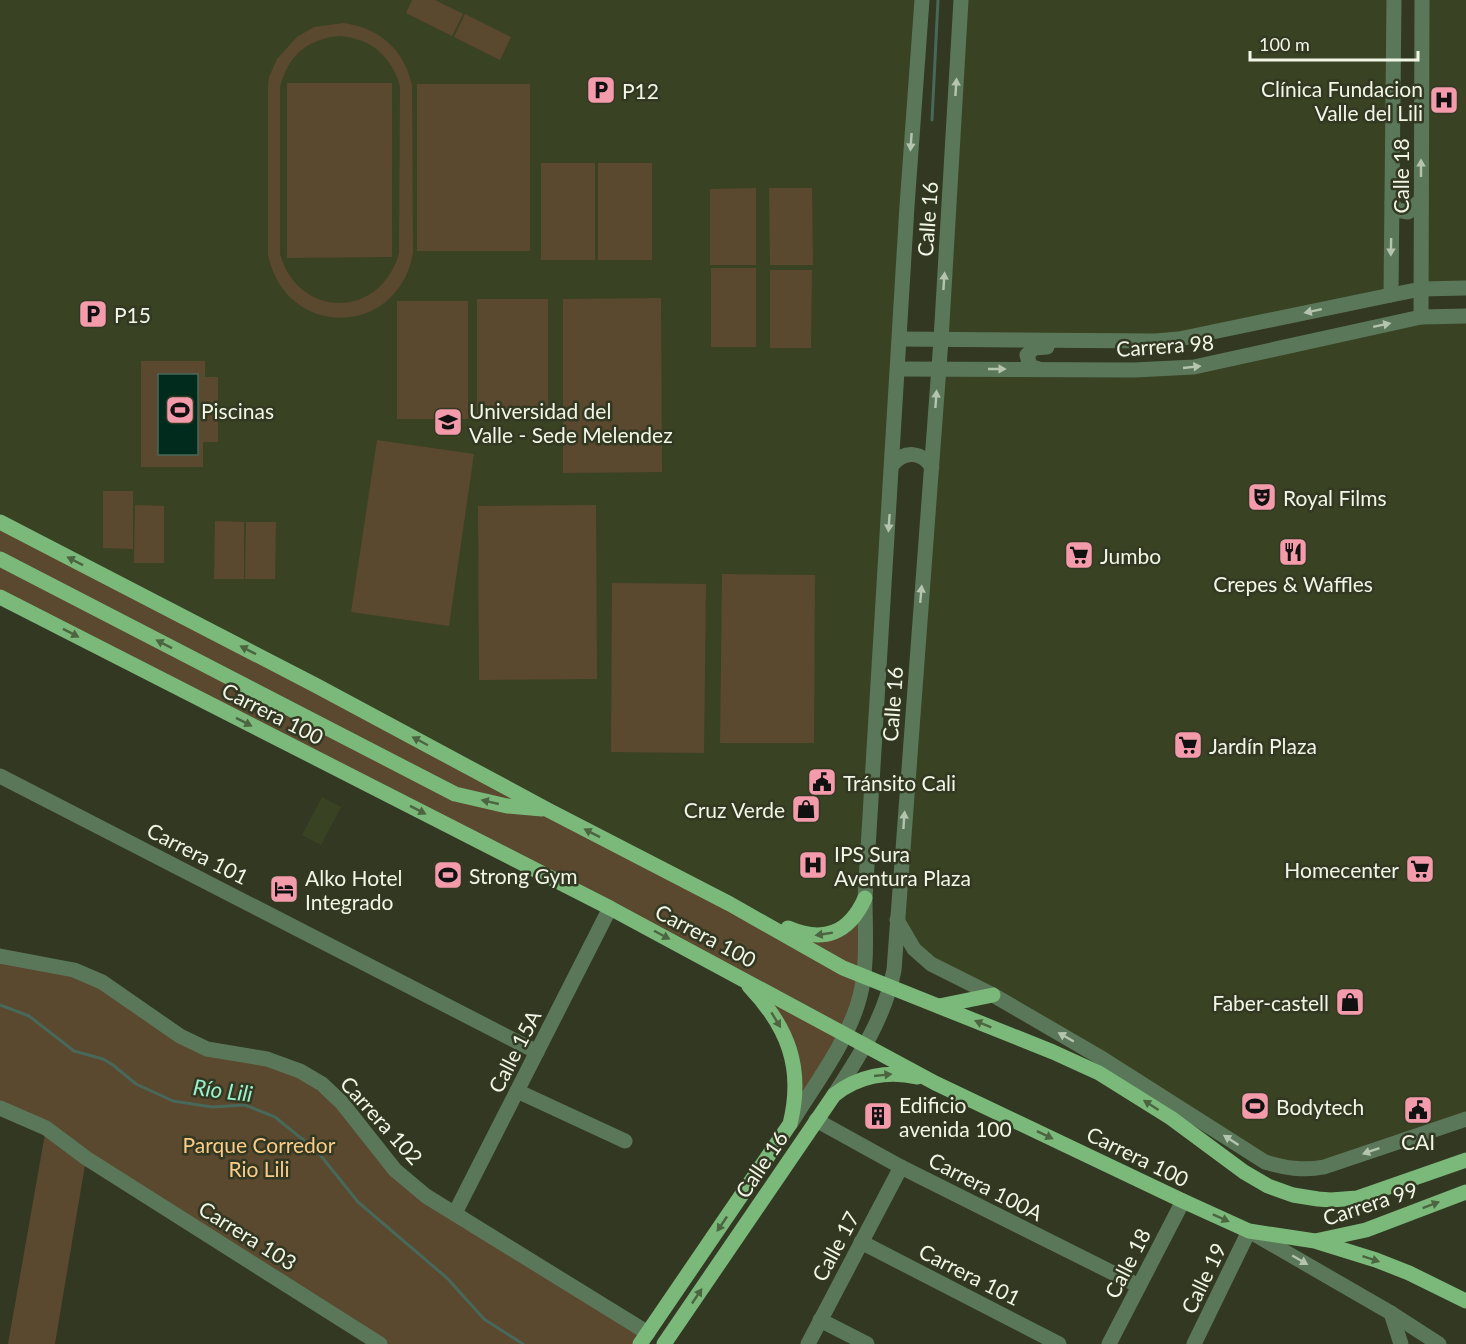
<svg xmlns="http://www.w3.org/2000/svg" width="1466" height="1344" font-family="Lato,sans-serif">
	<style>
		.built { fill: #3a4224 }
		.green { fill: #5a482f; fill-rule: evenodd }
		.water { fill: #002b1d; stroke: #48685a; stroke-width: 1.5 }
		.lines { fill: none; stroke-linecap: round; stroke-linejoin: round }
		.stream { stroke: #48685a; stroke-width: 3 }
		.minor { stroke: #5a7859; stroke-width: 15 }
		.major { stroke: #7bb97b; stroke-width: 15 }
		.oneway { fill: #b5c4ae }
		.oneway2 { fill: #4c6540 }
		.labels { text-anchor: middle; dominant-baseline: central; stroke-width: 5; stroke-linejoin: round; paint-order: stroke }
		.poi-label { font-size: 21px; fill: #f1f6e7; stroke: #323821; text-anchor: start }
		.street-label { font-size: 21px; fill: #f1f6e7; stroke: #323821 }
		.park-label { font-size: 21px; fill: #fbcc89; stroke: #323821 }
		.water-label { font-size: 22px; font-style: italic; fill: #9af2cf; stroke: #323821 }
	</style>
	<rect width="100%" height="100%" fill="#323821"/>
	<g class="built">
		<polygon points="0,0 922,0 858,914 808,936 730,904 0,522"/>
		<polygon points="961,0 1394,0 1391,295 1179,339 941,340"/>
		<polygon points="1422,0 1466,0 1466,288 1421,289"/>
		<polygon points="1466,316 1466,1119 1324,1167 1282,1167 931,964 897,920 938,369 1134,370"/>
		<polygon points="322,797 341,807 321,845 302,835"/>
	</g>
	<g class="green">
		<polygon points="412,0 435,0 463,14 452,36 406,13"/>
		<polygon points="465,14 511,37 500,60 454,37"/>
		<path d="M344,23C380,28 404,50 412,85L413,253C398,339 284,339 268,254V87L269,77L277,59L297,37L314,27ZM339,36C370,38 391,55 400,86L399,253C381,319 299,320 280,254V87C288,56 307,39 339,36Z"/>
		<polygon points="287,83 392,83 392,257 287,258"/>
		<rect x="417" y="84" width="113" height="167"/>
		<rect x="541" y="163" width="54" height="97"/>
		<rect x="598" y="163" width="54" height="97"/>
		<polygon points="756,188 756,265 710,265 710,189"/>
		<polygon points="769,188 812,188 813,265 770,265"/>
		<rect x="711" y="268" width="45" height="79"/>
		<polygon points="770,270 812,270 811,348 770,348"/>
		<polygon points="661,298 662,472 563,473 563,299"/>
		<rect x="477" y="299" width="71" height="119"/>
		<rect x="397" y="301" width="71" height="118"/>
		<polygon points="141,361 205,361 205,377 218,377 218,442 203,442 203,467 141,467"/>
		<polygon points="377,440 474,454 449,626 351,612"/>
		<polygon points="103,491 133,491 133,549 103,548"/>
		<polygon points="135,505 164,506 164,563 134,563"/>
		<polygon points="596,505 597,679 479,680 478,506"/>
		<polygon points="215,521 244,522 244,579 214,579"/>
		<polygon points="0,522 730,904 808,936 858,914 861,995 790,1124 789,1046 739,975 0,597"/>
		<polygon points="246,522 276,522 275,579 245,579"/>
		<polygon points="722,574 815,575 814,743 720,743"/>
		<polygon points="612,583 706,584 704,753 611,752"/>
		<polygon points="0,956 74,970 180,1036 267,1059 322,1084 395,1170 648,1333 640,1344 380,1344 86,1159 55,1344 8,1344 46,1128 0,1108"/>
	</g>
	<rect class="water" x="158" y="374" width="40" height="81"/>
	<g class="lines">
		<g class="stream">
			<polyline points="932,120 938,0"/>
			<polyline points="0,1005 29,1016 74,1051 103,1059 113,1065 136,1084 173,1101 212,1107 245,1105 275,1117 317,1151 358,1202 447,1278 484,1319 523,1344"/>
		</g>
		<g class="minor">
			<polyline points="1392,203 1397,210 1408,212 1421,200"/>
			<polyline points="1391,295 1394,0"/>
			<polyline points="1421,317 1422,0"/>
			<polyline points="900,339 1155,341 1179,339 1391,295 1421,289 1466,288"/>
			<polyline points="898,369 1134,370 1194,367 1421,317 1466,316"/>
			<polyline points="1039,369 1030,366 1027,355 1034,348 1047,347"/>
			<path d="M893,464C905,450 922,452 932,467"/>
			<polyline points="0,776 537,1052"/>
			<path d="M897,920L914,949L931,964L993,995L1103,1059L1265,1162C1285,1168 1303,1171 1324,1167L1466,1119"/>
			<polyline points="0,956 74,970 102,982 180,1036 207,1049 267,1059 300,1071 322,1084 342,1103 395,1170 426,1196 648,1333"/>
			<polyline points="517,1091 625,1141"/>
			<path d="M834,1095C860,1055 885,1017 894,970L941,340L961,0"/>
			<polyline points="0,1108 46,1128 86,1158 380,1344"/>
			<polyline points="816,1120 901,1167 1139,1286"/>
			<path d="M791,1123C815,1084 849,1040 860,996C868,965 865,930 865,898L907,206L922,0"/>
			<polyline points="455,1213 610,908"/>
			<polyline points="861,1242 1059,1344"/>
			<polyline points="1391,1313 1401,1344"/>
			<polyline points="820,1320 867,1344"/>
			<polyline points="808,1344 901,1167"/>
			<polyline points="1109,1344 1183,1201"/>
			<polyline points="1194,1344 1249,1231 1391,1313 1439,1344"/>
		</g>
		<g class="major">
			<polyline points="0,522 317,686 548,810 730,904 843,968 1053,1052 1099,1073 1171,1118 1244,1172 1268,1186 1293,1195 1318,1199 1331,1200 1357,1198 1466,1160"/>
			<polyline points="0,559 455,794 507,806 542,809"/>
			<polyline points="0,597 610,908 935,1083 1183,1201 1249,1231 1315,1241 1366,1230 1466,1192"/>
			<path d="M788,928C823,943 849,934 865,898"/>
			<polyline points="939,1006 993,995"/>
			<polyline points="1318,1242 1376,1260 1409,1273 1466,1301"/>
			<path d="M640,1344L790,1124C804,1068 788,1027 749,986"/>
			<path d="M664,1344L834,1095C858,1076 888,1070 917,1077"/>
		</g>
	</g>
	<defs><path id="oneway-solid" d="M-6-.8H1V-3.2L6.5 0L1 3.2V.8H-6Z" transform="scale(1.5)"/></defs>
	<g class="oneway">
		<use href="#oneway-solid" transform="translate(956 87) rotate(-86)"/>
		<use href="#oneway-solid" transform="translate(911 142) rotate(94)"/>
		<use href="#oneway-solid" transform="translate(1421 168) rotate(-90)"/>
		<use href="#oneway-solid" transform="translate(1391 247) rotate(91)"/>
		<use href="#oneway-solid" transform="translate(944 281) rotate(-86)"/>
		<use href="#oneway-solid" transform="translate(1313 311) rotate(168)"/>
		<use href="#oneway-solid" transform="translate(1382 325) rotate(-12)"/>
		<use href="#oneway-solid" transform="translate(1192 367) rotate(-6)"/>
		<use href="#oneway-solid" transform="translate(997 369)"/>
		<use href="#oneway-solid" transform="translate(936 399) rotate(-86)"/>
		<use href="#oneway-solid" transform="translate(889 523) rotate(94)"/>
		<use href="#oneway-solid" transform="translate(921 594) rotate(-85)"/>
		<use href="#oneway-solid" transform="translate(904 820) rotate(-86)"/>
		<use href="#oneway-solid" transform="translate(1066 1037) rotate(-150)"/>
		<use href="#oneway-solid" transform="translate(1231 1140) rotate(-147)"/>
		<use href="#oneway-solid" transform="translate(1371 1151) rotate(161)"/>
		<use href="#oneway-solid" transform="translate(1300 1260) rotate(30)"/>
	</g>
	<g class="oneway2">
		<use href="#oneway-solid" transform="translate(75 561) rotate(-153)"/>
		<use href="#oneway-solid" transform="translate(71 633) rotate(27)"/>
		<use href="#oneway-solid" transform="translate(164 644) rotate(-153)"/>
		<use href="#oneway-solid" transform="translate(248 650) rotate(-153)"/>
		<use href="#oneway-solid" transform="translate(244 722) rotate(27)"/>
		<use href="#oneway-solid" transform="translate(420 741) rotate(-152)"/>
		<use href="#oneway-solid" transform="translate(490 802) rotate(-167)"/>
		<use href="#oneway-solid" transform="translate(418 810) rotate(27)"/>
		<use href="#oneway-solid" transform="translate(592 833) rotate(-153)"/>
		<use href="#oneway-solid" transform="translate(824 934) rotate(171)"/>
		<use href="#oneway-solid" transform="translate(662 935) rotate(28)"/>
		<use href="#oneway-solid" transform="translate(776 1020) rotate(59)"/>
		<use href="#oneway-solid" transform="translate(983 1024) rotate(-158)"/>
		<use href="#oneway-solid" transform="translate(883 1075) rotate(-6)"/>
		<use href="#oneway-solid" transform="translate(1151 1105) rotate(-147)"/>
		<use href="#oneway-solid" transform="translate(1045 1135) rotate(26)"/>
		<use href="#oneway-solid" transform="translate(1431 1205) rotate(-21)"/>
		<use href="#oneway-solid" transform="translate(1221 1218) rotate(24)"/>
		<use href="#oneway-solid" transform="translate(722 1224) rotate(124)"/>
		<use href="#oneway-solid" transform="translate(1371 1259) rotate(18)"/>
		<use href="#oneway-solid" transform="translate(697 1296) rotate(-56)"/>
	</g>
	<defs>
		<g id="parking-square" transform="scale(1.5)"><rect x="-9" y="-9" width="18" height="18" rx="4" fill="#f39aab" stroke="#323821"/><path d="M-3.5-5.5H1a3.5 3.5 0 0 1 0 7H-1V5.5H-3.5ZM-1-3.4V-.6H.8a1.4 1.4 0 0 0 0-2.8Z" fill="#111"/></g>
		<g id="hospital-square" transform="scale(1.5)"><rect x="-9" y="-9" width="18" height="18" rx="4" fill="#f39aab" stroke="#323821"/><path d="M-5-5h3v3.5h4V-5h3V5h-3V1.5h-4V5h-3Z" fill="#111"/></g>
		<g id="stadium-square" transform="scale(1.5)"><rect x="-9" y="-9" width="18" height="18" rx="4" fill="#f39aab" stroke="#323821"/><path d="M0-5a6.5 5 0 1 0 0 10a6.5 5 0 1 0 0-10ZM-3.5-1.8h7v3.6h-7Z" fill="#111"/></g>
		<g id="university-square" transform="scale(1.5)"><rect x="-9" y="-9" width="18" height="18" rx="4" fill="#f39aab" stroke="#323821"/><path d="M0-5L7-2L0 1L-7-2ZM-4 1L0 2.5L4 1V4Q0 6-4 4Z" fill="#111"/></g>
		<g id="theatre-square" transform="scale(1.5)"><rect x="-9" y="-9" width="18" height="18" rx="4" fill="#f39aab" stroke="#323821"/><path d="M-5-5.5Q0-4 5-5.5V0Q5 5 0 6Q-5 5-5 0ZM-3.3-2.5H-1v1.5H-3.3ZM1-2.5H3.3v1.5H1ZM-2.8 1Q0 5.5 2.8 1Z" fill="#111"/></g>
		<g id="restaurant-square" transform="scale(1.5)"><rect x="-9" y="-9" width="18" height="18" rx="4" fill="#f39aab" stroke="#323821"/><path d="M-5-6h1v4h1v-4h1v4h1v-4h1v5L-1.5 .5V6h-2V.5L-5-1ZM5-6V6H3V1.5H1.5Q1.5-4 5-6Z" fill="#111"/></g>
		<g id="supermarket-square" transform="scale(1.5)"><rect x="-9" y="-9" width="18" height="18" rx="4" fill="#f39aab" stroke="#323821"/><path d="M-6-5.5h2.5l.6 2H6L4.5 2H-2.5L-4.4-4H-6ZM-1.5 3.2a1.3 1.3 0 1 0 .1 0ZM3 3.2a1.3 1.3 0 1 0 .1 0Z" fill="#111"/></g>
		<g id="civic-square" transform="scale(1.5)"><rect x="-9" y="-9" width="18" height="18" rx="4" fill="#f39aab" stroke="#323821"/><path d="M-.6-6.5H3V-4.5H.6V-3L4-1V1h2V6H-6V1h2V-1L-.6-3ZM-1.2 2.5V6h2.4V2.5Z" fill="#111"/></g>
		<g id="shop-square" transform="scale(1.5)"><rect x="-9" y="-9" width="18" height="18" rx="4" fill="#f39aab" stroke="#323821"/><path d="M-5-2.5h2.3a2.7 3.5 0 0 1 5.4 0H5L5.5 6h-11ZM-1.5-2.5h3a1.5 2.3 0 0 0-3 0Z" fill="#111"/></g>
		<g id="hotel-square" transform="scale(1.5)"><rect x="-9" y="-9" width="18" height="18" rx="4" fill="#f39aab" stroke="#323821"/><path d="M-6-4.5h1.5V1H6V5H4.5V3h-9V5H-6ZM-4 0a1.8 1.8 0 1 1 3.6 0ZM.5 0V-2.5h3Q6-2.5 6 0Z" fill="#111"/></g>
		<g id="building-square" transform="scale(1.5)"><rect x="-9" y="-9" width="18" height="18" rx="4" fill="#f39aab" stroke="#323821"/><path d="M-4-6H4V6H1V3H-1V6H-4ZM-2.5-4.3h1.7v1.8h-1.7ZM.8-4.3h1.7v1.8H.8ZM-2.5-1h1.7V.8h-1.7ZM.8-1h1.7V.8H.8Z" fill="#111"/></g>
	</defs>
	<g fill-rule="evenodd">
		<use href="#parking-square" x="601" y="90"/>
		<use href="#hospital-square" x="1444" y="100"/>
		<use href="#parking-square" x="93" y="314"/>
		<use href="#stadium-square" x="180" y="410"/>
		<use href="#university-square" x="448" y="422"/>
		<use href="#theatre-square" x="1262" y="497"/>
		<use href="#restaurant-square" x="1293" y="552"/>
		<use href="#supermarket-square" x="1079" y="555"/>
		<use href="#supermarket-square" x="1188" y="745"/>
		<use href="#civic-square" x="822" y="782"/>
		<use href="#shop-square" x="806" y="809"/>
		<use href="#hospital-square" x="813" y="865"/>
		<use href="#supermarket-square" x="1420" y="869"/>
		<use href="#stadium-square" x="448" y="875"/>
		<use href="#hotel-square" x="284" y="889"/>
		<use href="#shop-square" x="1350" y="1002"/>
		<use href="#stadium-square" x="1255" y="1106"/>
		<use href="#civic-square" x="1418" y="1110"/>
		<use href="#building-square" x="878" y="1116"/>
	</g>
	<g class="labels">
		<g class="poi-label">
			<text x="1423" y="88" text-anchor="end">Clínica Fundacion<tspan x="1423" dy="24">Valle del Lili</tspan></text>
			<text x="622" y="90">P12</text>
			<text x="114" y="314">P15</text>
			<text x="201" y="410">Piscinas</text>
			<text x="469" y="410">Universidad del<tspan x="469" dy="24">Valle - Sede Melendez</tspan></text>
			<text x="1283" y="497">Royal Films</text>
			<text x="1100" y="555">Jumbo</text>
			<text x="1293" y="583" text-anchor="middle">Crepes &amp; Waffles</text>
			<text x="1209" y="745">Jardín Plaza</text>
			<text x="843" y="782">Tránsito Cali</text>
			<text x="785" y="809" text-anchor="end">Cruz Verde</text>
			<text x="834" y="853">IPS Sura<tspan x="834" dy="24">Aventura Plaza</tspan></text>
			<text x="1399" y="869" text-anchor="end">Homecenter</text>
			<text x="469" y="875">Strong Gym</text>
			<text x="305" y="877">Alko Hotel<tspan x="305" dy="24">Integrado</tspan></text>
			<text x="1329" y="1002" text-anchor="end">Faber-castell</text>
			<text x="899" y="1104">Edificio<tspan x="899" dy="24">avenida 100</tspan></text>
			<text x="1276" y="1106">Bodytech</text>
			<text x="1418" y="1141" text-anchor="middle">CAI</text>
		</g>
		<g class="street-label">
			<text transform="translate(1400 176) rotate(-90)">Calle 18</text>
			<text transform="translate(927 219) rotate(-86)">Calle 16</text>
			<text transform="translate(1165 345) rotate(-4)">Carrera 98</text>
			<text transform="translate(892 704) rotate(-86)">Calle 16</text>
			<text transform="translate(273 713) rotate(27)">Carrera 100</text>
			<text transform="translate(198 853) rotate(27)">Carrera 101</text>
			<text transform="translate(706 935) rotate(28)">Carrera 100</text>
			<text transform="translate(514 1051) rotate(-63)">Calle 15A</text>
			<text transform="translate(382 1120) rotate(48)">Carrera 102</text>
			<text transform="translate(1138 1156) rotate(26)">Carrera 100</text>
			<text transform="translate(761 1164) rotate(-56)">Calle 16</text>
			<text transform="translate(986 1186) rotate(27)">Carrera 100A</text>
			<text transform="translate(1370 1203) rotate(-18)">Carrera 99</text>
			<text transform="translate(248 1235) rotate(32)">Carrera 103</text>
			<text transform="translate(835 1246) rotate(-62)">Calle 17</text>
			<text transform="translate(1127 1263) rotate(-63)">Calle 18</text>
			<text transform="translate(970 1274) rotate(27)">Carrera 101</text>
			<text transform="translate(1203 1278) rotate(-64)">Calle 19</text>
		</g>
		<g class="park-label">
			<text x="259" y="1144">Parque Corredor<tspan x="259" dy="24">Rio Lili</tspan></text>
		</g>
		<g class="water-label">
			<text transform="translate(223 1090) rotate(7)">Río Lili</text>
		</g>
	</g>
	<path d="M1250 51v9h168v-9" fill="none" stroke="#f1f6e7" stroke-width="3"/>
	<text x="1259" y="51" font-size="18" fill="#f1f6e7" stroke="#323821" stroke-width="4.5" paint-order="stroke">100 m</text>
</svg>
